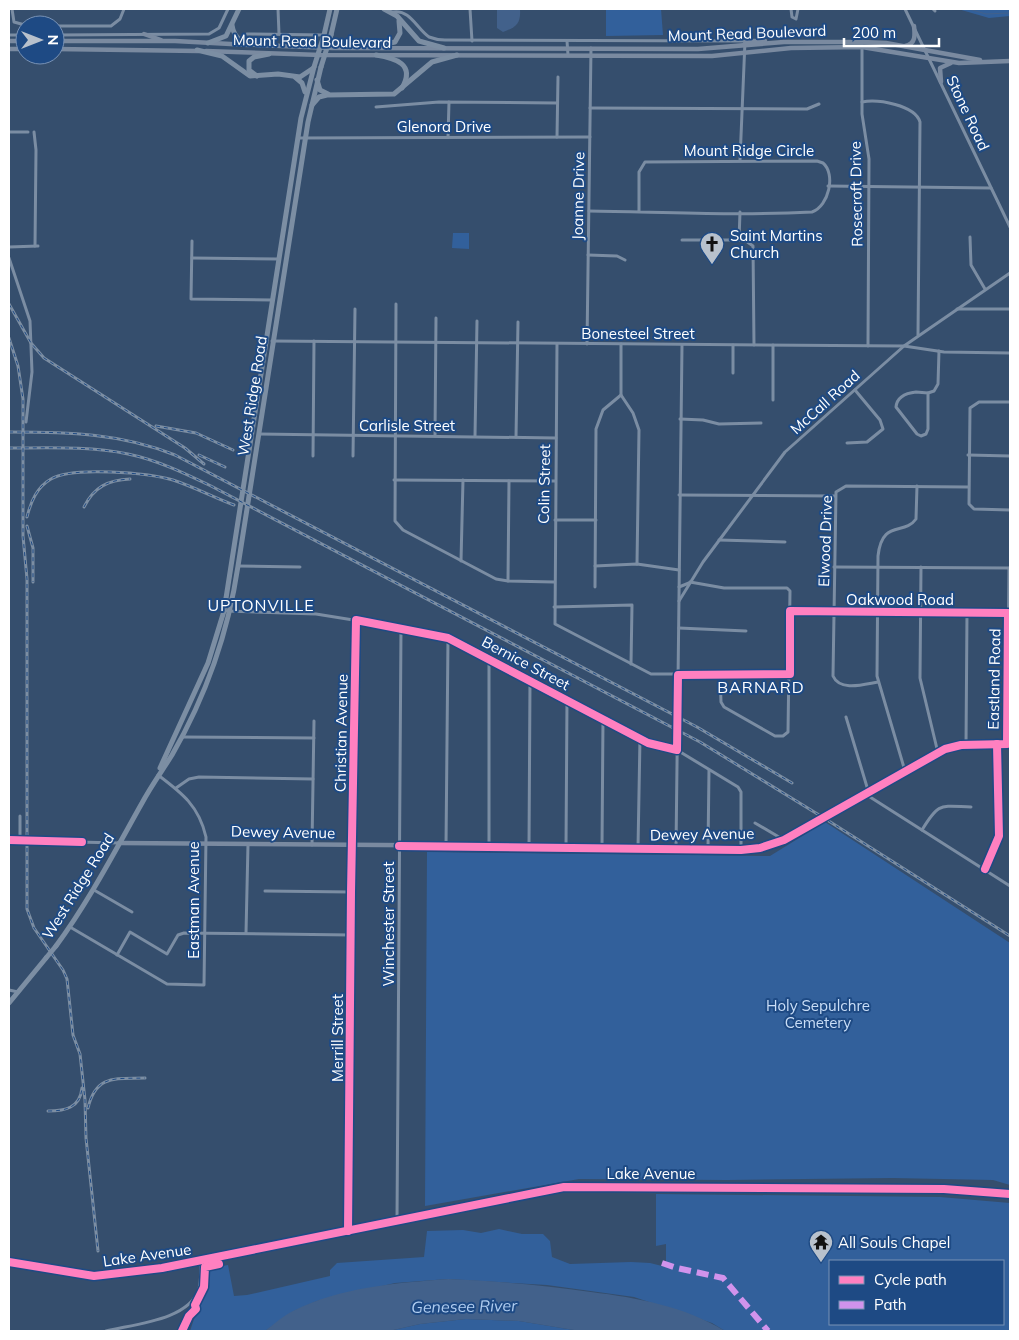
<svg xmlns="http://www.w3.org/2000/svg" width="1019" height="1340" font-family="Mulish,sans-serif">
	<style>
		.green { fill: #32609b; fill-rule: evenodd }
		.water { fill: #42618b }
		.lines { fill: none; stroke-linecap: round; stroke-linejoin: round }
		.stream { stroke: #42618b; stroke-width: 1 }
		.minor { stroke: #7b8da3; stroke-width: 3 }
		.major { stroke: #7a8aa0; stroke-width: 4.5 }
		.highway { stroke: #7c8ea3; stroke-width: 5 }
		.rail-casing { stroke: #7c8ea3; stroke-width: 3 }
		.rail { stroke: #1e4a84; stroke-width: 1; stroke-dasharray: 4; stroke-linecap: butt }
		.minor-bridge { stroke: #7b8da3; stroke-width: 3 }
		.highway-bridge { stroke: #7c8ea3; stroke-width: 5 }
		.quiet { stroke: #d193ec; stroke-width: 6; stroke-dasharray: 12 6; stroke-linecap: butt }
		.cycleway-casing { stroke: #1e4a84; stroke-width: 11 }
		.cycleway { stroke: #ff80c0; stroke-width: 8 }
		.labels { text-anchor: middle; dominant-baseline: central; stroke-width: 4; stroke-linejoin: round; paint-order: stroke }
		.street-label { font-size: 15px; fill: #fff; stroke: #1e4a84 }
		.poi-label { font-size: 15px; fill: #fff; stroke: #1e4a84; text-anchor: start }
		.park-label { font-size: 15px; fill: #cadef7; stroke: #1e4a84 }
		.neighbourhood-label { font-size: 16px; letter-spacing: 1px; fill: #fff; stroke: #1e4a84 }
		.water-label { font-size: 16px; font-style: italic; fill: #b1cef1; stroke: #1e4a84 }
	</style>
	<rect width="100%" height="100%" fill="#354e6d"/>
	<g class="green">
		<polygon points="606,9 661,9 663,35 606,36"/>
		<polygon points="958,9 1010,9 1010,16 989,18"/>
		<polygon points="453,233 469,233 469,249 452,248"/>
		<polygon points="825,822 1010,943 1010,1185 993,1180 892,1178 727,1180 579,1179 425,1206 427,852 770,856"/>
		<path d="M656,1194L940,1197L1010,1203V1331H725L712,1323L634,1297L547,1285L448,1279L395,1283L317,1301L294,1311L265,1331H190L199,1304L197,1303L204,1289L206,1269L228,1265L234,1296L247,1295L330,1276V1270L337,1263L424,1257L427,1231L463,1230L481,1233L499,1229L522,1234H543L550,1241L552,1257L570,1264L631,1262L650,1263L666,1267V1244L656,1246ZM830,1261H1003V1324H830Z"/>
		<polygon points="466,1319 519,1321 580,1331 389,1331 420,1324"/>
	</g>
	<g class="water">
		<path d="M497,9H520C521,24 516,27 503,32L497,28Z"/>
		<path d="M448,1279C496,1281 543,1285 591,1292C638,1298 684,1306 725,1331H580L519,1321L466,1319L420,1324L389,1331H265C274,1324 283,1316 293,1311C340,1287 397,1283 448,1279Z"/>
	</g>
	<g class="lines">
		<polyline class="stream" points="969,9 986,14 1010,13"/>
		<g class="minor">
			<polyline points="12,9 14,22 25,25"/>
			<polyline points="278,9 279,34"/>
			<polyline points="470,9 472,41"/>
			<polyline points="791,9 792,17 796,19 798,9"/>
			<polyline points="905,9 1010,227"/>
			<polyline points="933,9 935,11"/>
			<path d="M393,12C410,9 417,29 429,37C434,39 440,40 445,40L745,41L740,160"/>
			<polyline points="55,26 111,26 120,19 124,9"/>
			<polyline points="247,34 324,35"/>
			<polyline points="9,35 25,35"/>
			<polyline points="55,35 209,34 219,28 228,9"/>
			<polyline points="567,41 568,55"/>
			<polyline points="862,47 862,114 869,159 868,346"/>
			<path d="M862,102C878,99 915,105 920,122L918,335"/>
			<polyline points="376,107 439,102 557,103"/>
			<polyline points="590,108 807,109 819,104"/>
			<polyline points="9,132 28,132"/>
			<polyline points="34,132 36,150 35,246"/>
			<polyline points="448,137 449,102"/>
			<polyline points="557,137 558,77"/>
			<polyline points="298,138 590,137"/>
			<polyline points="828,186 991,188"/>
			<path d="M589,211C663,212 738,216 812,212C829,206 836,174 823,163L817,161L645,162L639,172V212"/>
			<polyline points="970,237 971,265 985,289"/>
			<polyline points="682,240 739,240 746,241 753,246 754,345"/>
			<polyline points="739,240 740,212"/>
			<polyline points="192,241 191,299 272,300"/>
			<polyline points="9,247 38,246"/>
			<polyline points="588,255 617,256 625,260"/>
			<polyline points="9,258 30,321 32,372 26,422"/>
			<polyline points="192,258 278,259"/>
			<polyline points="396,304 395,521 403,530 496,579 508,581 554,582"/>
			<polyline points="957,309 1010,309"/>
			<polyline points="272,341 904,346 944,352 1010,353"/>
			<polyline points="557,344 555,624 651,674 790,674"/>
			<polyline points="587,344 591,48"/>
			<polyline points="733,345 733,373"/>
			<path d="M916,392L928,393V429L926,434L921,436L917,434L896,407C897,396 907,393 916,392Z"/>
			<polyline points="928,393 934,391 938,384 939,351"/>
			<polyline points="621,395 633,413 639,430 637,564"/>
			<polyline points="773,400 773,345"/>
			<polyline points="1010,402 979,402 970,408 969,504 974,509 1010,510"/>
			<polyline points="680,419 703,420 719,424 761,423"/>
			<polyline points="259,434 556,438"/>
			<polyline points="435,436 436,318"/>
			<polyline points="475,436 477,321"/>
			<polyline points="516,437 518,322"/>
			<polyline points="847,443 867,442 883,429 880,420 855,390"/>
			<polyline points="968,455 1010,456"/>
			<polyline points="313,456 314,341"/>
			<polyline points="353,456 355,309"/>
			<polyline points="394,480 555,481"/>
			<polyline points="679,495 835,496"/>
			<polyline points="555,520 596,520"/>
			<polyline points="719,540 785,542"/>
			<polyline points="461,561 463,480"/>
			<polyline points="238,566 300,567"/>
			<polyline points="595,566 637,564 679,570"/>
			<polyline points="834,567 1008,568"/>
			<polyline points="921,567 920,678 938,753"/>
			<polyline points="508,581 509,481"/>
			<polyline points="690,582 724,588 787,588 790,591 788,732 783,736 775,736 724,707 721,702 720,674"/>
			<polyline points="595,587 596,429 603,410 621,395 621,344"/>
			<polyline points="679,587 689,583"/>
			<polyline points="679,601 703,562 785,452 904,346 1010,273"/>
			<polyline points="554,607 632,605 631,664"/>
			<polyline points="227,611 316,614 428,632 448,638 648,743 677,750 738,787 741,792 741,849"/>
			<polyline points="790,611 1010,613"/>
			<polyline points="679,628 746,631"/>
			<path d="M878,682C865,684 840,692 833,676L836,492L846,486L968,487"/>
			<polyline points="846,717 870,797 1010,886"/>
			<polyline points="182,737 314,738"/>
			<polyline points="1007,744 1009,568"/>
			<polyline points="966,745 967,613"/>
			<path d="M905,771L877,676L878,556C882,519 904,536 916,519L917,486"/>
			<polyline points="176,788 189,779 199,777 313,779"/>
			<polyline points="20,816 20,840"/>
			<polyline points="755,823 784,840"/>
			<path d="M922,830C939,802 940,806 971,807"/>
			<polyline points="9,840 21,840"/>
			<polyline points="35,841 119,843"/>
			<polyline points="312,845 314,721"/>
			<polyline points="446,846 448,638"/>
			<polyline points="489,846 489,660"/>
			<polyline points="529,847 530,681"/>
			<polyline points="566,847 567,700"/>
			<polyline points="602,847 603,719"/>
			<polyline points="638,848 640,738"/>
			<polyline points="676,849 682,345"/>
			<polyline points="708,849 709,770"/>
			<polyline points="985,869 999,836 997,744"/>
			<polyline points="94,890 132,912"/>
			<polyline points="265,891 351,892"/>
			<path d="M70,927L167,984L204,985L206,837C199,806 182,793 158,775"/>
			<polyline points="246,933 248,844"/>
			<polyline points="117,955 130,932 167,954 178,935 184,933 351,935"/>
			<polyline points="9,990 18,992"/>
			<polyline points="397,1221 401,628"/>
			<polyline points="348,1231 351,892 356,620"/>
			<path d="M106,1331C135,1324 189,1320 199,1289C201,1280 201,1270 201,1261"/>
		</g>
		<g class="major">
			<polyline points="144,34 161,40"/>
			<polyline points="9,41 25,41"/>
			<polyline points="55,41 175,41 249,45"/>
			<polyline points="745,41 765,41"/>
			<polyline points="257,45 332,48 698,49 784,42 862,42 886,43 980,60"/>
			<path d="M905,46C916,44 915,35 914,26"/>
			<polyline points="9,49 25,49"/>
			<polyline points="55,49 199,51"/>
			<polyline points="206,51 321,55 712,56 791,48 862,47 959,63 1010,61"/>
			<polyline points="941,82 940,68 951,63"/>
			<polyline points="119,843 754,848 784,840 950,747 966,745 1010,744"/>
			<polyline points="298,1242 564,1187 944,1189 1010,1194"/>
			<polyline points="9,1262 100,1276 173,1266 289,1244"/>
		</g>
		<g class="highway">
			<polyline points="384,9 397,16 419,41 444,48"/>
			<path d="M232,25C234,41 246,44 260,45"/>
			<polyline points="324,35 330,9"/>
			<polyline points="331,35 337,9"/>
			<polyline points="208,43 226,36 239,9"/>
			<polyline points="371,47 395,42 400,33 399,21"/>
			<polyline points="197,50 222,56 250,76 278,74 300,77 312,69"/>
			<path d="M376,55C395,58 416,64 402,88"/>
			<polyline points="257,76 249,70 249,61 254,57 269,54"/>
			<polyline points="295,77 302,83 305,92"/>
			<polyline points="317,80 320,90 328,94"/>
			<polyline points="312,105 319,97 327,95 394,94 432,62 457,55"/>
			<polyline points="160,768 208,663 224,611 301,118 314,67"/>
			<path d="M56,946C89,901 115,851 142,803C151,786 162,771 172,755C206,696 228,634 238,566L308,122L321,67"/>
			<polyline points="9,1003 46,958"/>
		</g>
		<g class="rail-casing">
			<g id="rail">
				<polyline points="9,304 31,343 44,358 185,448 204,464"/>
				<polyline points="9,338 18,366 23,399 23,536 27,579 27,909 34,928 63,970 67,979 73,1035 80,1054 85,1100 86,1138 98,1251"/>
				<polyline points="156,426 196,433 233,450"/>
				<path d="M9,432C67,432 120,433 175,455L697,727L792,783"/>
				<path d="M9,448C48,448 89,446 128,454C157,460 184,473 211,486L700,742L824,818L1010,936"/>
				<polyline points="199,455 225,467"/>
				<path d="M84,507C94,487 108,480 130,479"/>
				<path d="M27,517C31,501 37,487 51,479C72,466 149,473 173,480C194,487 213,497 234,505"/>
				<polyline points="27,526 33,548 33,582"/>
				<path d="M88,1108C96,1074 116,1079 145,1078"/>
				<path d="M48,1111C65,1111 80,1108 82,1088"/>
			</g>
		</g>
		<use href="#rail" class="rail"/>
		<polyline class="minor-bridge" points="22,840 35,841"/>
		<g class="highway-bridge">
			<polyline points="314,67 324,35"/>
			<polyline points="321,67 331,35"/>
			<polyline points="46,958 56,946"/>
		</g>
		<polyline class="quiet" points="662,1263 677,1268 723,1278 768,1331"/>
		<g class="cycleway-casing">
			<g id="cycleway">
				<polyline points="9,840 82,842"/>
				<polyline points="985,869 999,836 997,744"/>
				<polyline points="348,1231 351,892 356,620 448,638 648,743 677,750 678,675 790,674 790,611 1008,613 1007,744 961,745 945,749 784,840 760,848 741,850 399,846"/>
				<polyline points="9,1262 94,1276 162,1268 564,1187 944,1189 1010,1194"/>
				<polyline points="182,1331 189,1316 196,1309 195,1305 204,1287 205,1267 219,1264"/>
			</g>
		</g>
		<use href="#cycleway" class="cycleway"/>
	</g>
	<defs>
		<g id="church-pin" transform="scale(1.25)"><path d="M0 17L-7.5 6A9.5 9.5 0 1 1 7.5 6Z" fill="#b8c1cc" stroke="#1e4a84"/><path d="M-1.2-6h2.4v3.5h3.3v2.4h-3.3V6h-2.4V-.1h-3.3v-2.4h3.3Z" fill="#111"/></g>
		<g id="temple-pin" transform="scale(1.25)"><path d="M0 17L-7.5 6A9.5 9.5 0 1 1 7.5 6Z" fill="#b8c1cc" stroke="#1e4a84"/><path d="M0-6L5-2H3V0L6.5 2.5H4V6H1.5V3h-3V6H-4V2.5H-6.5L-3 0V-2H-5Z" fill="#111"/></g>
	</defs>
	<g fill-rule="evenodd">
		<use href="#church-pin" x="712" y="244"/>
		<use href="#temple-pin" x="821" y="1242"/>
	</g>
	<g class="labels">
		<g class="street-label">
			<text transform="translate(747 33) rotate(-2)">Mount Read Boulevard</text>
			<text transform="translate(312 41) rotate(1)">Mount Read Boulevard</text>
			<text transform="translate(968 113) rotate(65)">Stone Road</text>
			<text x="444" y="126">Glenora Drive</text>
			<text x="749" y="150">Mount Ridge Circle</text>
			<text transform="translate(856 194) rotate(-91)">Rosecroft Drive</text>
			<text transform="translate(578 196) rotate(-89)">Joanne Drive</text>
			<text x="638" y="333">Bonesteel Street</text>
			<text transform="translate(252 396) rotate(-81)">West Ridge Road</text>
			<text transform="translate(825 402) rotate(-42)">McCall Road</text>
			<text x="407" y="425">Carlisle Street</text>
			<text transform="translate(544 484) rotate(-89)">Colin Street</text>
			<text transform="translate(825 541) rotate(-88)">Elwood Drive</text>
			<text x="900" y="599">Oakwood Road</text>
			<text transform="translate(526 663) rotate(28)">Bernice Street</text>
			<text transform="translate(994 679) rotate(-89)">Eastland Road</text>
			<text transform="translate(341 733) rotate(-89)">Christian Avenue</text>
			<text transform="translate(283 832) rotate(1)">Dewey Avenue</text>
			<text transform="translate(702 834) rotate(-1)">Dewey Avenue</text>
			<text transform="translate(78 886) rotate(-58)">West Ridge Road</text>
			<text transform="translate(193 900) rotate(-90)">Eastman Avenue</text>
			<text transform="translate(388 924) rotate(-90)">Winchester Street</text>
			<text transform="translate(337 1038) rotate(-90)">Merrill Street</text>
			<text x="651" y="1173">Lake Avenue</text>
			<text transform="translate(147 1255) rotate(-8)">Lake Avenue</text>
		</g>
		<g class="poi-label">
			<text x="730" y="235">Saint Martins<tspan x="730" dy="17">Church</tspan></text>
			<text x="838" y="1242">All Souls Chapel</text>
		</g>
		<g class="park-label">
			<text x="818" y="1005">Holy Sepulchre<tspan x="818" dy="17">Cemetery</tspan></text>
		</g>
		<g class="neighbourhood-label">
			<text x="261" y="605">UPTONVILLE</text>
			<text x="761" y="687">BARNARD</text>
		</g>
		<g class="water-label">
			<text transform="translate(464 1306) rotate(-1)">Genesee River</text>
		</g>
	</g>
	<rect width="1019" height="1340" fill="none" stroke="#ffffff" stroke-width="20"/>
	<rect x="829" y="1260" width="175" height="65" fill="#1e4a84" stroke="#7892b5"/>
	<rect x="839" y="1276" width="25" height="8" fill="#ff80c0" stroke="#7892b5"/>
	<text x="874" y="1285" font-size="15" fill="#ffffff">Cycle path</text>
	<rect x="839" y="1301" width="25" height="8" fill="#d193ec" stroke="#7892b5"/>
	<text x="874" y="1310" font-size="15" fill="#ffffff">Path</text>
	<g transform="translate(40 40) rotate(90)"><circle r="24" fill="#1e4a84" stroke="#7892b5"/>
	<path d="M0-4L9 19L0 12L-9 19Z" fill="#b8c1cc"/>
	<text y="-8" font-size="14" font-weight="bold" text-anchor="middle" fill="#ffffff">N</text>
	</g>
	<path d="M844 38v8h95v-8" fill="none" stroke="#ffffff" stroke-width="2.5"/>
	<text x="852" y="38" font-size="15" fill="#ffffff" stroke="#1e4a84" stroke-width="4" paint-order="stroke">200 m</text>
</svg>
